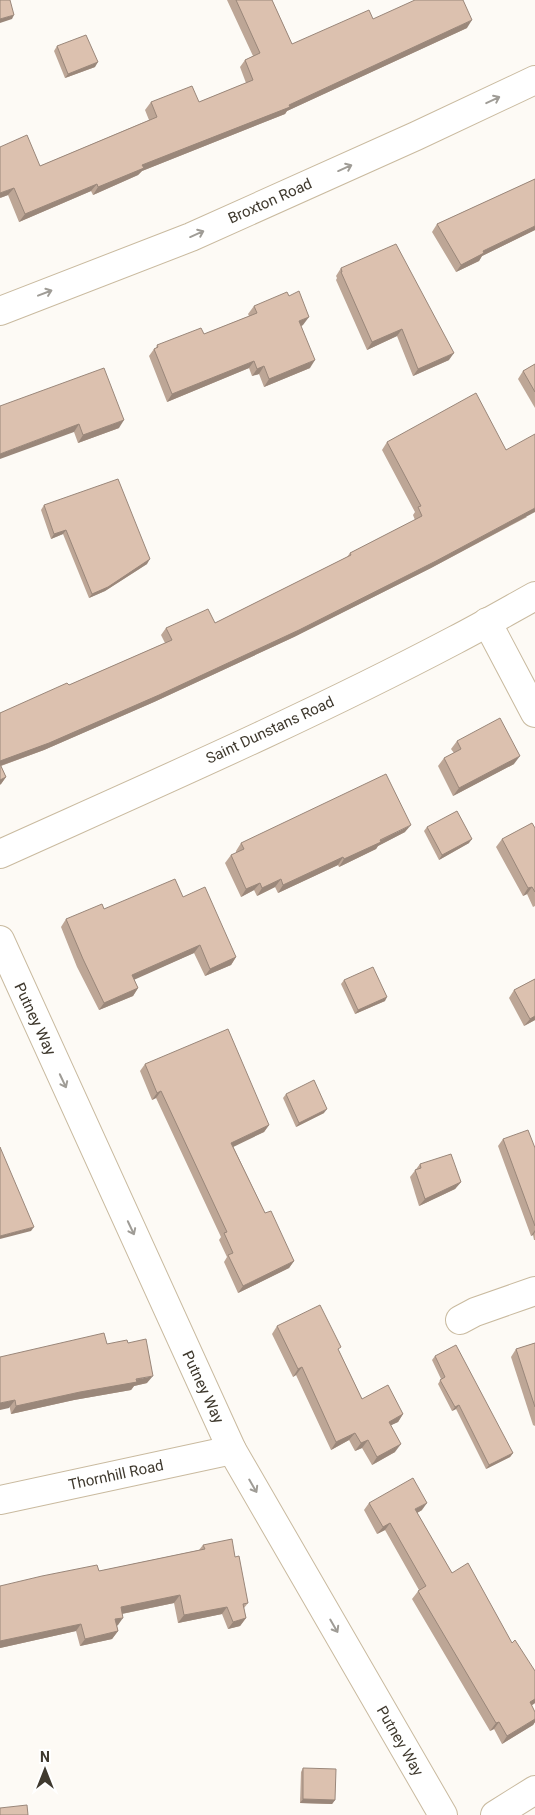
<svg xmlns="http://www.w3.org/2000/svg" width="535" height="1815" font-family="Roboto,sans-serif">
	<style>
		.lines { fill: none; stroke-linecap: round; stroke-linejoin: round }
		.street-casing { stroke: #c9ba9f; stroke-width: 30 }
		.street { stroke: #fff; stroke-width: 28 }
		.wall { fill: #bda696 }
		.shaded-wall { fill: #9a877a }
		.building { fill: #dcc1af; stroke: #9a877a }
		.oneway { stroke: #9f9c96 }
		.labels { text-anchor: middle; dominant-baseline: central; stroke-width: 5; stroke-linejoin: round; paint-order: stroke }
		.street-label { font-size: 15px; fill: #3f392e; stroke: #fff }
	</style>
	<rect width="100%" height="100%" fill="#fdfaf5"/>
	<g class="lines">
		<g class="street-casing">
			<g id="street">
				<polyline points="0,311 191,237 416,136 535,80"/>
				<polyline points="487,622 535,713"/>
				<path d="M0,854C153,785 307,718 455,640C482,626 508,611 535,596"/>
				<polyline points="0,940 232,1450 443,1815"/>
				<polyline points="460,1320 475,1312 535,1291"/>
				<polyline points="0,1500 232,1450"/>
				<polyline points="495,1815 535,1790"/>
			</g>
		</g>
		<use href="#street" class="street"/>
	</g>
	<g class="wall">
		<polygon points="227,0 272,0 292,44 373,19 467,28 287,111 285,114 142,171 138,175 93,195 91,191 19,222 8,195 0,198 40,166 149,120 145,110 151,102 199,102 246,83 240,67 245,60 253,56"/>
		<polygon points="57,46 95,67 65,78 54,51"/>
		<polygon points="535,179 535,230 482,256 479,261 456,272 432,232 437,224"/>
		<polygon points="341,268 449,360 413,376 397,336 367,350 336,280 337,278 336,276"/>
		<polygon points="254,306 303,325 301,326 310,368 264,387 259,374 252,376 249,368 167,402 149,356 154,349 156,348 157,345 204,334 249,316 248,314"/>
		<polygon points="535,364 535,408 518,379 523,371"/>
		<polygon points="0,406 119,428 78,443 74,432"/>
		<polygon points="387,442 527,517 431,568 294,637 154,702 44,750 1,766 6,777 1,784 0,713 69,685 165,643 161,635 166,628 215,623 347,557 350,553 415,520 413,515 415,512 382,450"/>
		<polygon points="44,505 147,564 105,591 89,598 63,534 51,539 41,510"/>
		<polygon points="457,741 514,764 453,796 438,766 444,758 454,753 451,749"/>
		<polygon points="427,827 469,843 439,860 424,831"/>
		<polygon points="535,828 535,906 533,907 527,894 523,896 496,847 502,839"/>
		<polygon points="405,832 378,846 376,849 339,867 338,865 278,893 275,887 257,896 254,890 241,897 225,863 231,855 236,853 236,851 241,843"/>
		<polygon points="183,897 236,957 231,965 205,976 194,953 134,979 138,988 133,996 99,1010 77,967 61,927 66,919 104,909"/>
		<polygon points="535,979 535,1020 524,1026 509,998 514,990"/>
		<polygon points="344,980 385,1001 355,1014 341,984"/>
		<polygon points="145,1064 269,1125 264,1132 233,1146 265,1213 294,1261 289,1268 238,1293 224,1262 227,1257 219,1240 221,1237 156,1098 152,1100 140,1071"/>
		<polygon points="286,1094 324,1113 296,1127 283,1098"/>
		<polygon points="503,1139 535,1148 535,1240 534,1240 533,1235 531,1236 498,1146"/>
		<polygon points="420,1164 461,1182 455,1189 419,1206 410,1177"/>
		<polygon points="277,1326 339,1351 362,1399 403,1414 398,1422 391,1425 395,1452 372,1465 362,1448 355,1451 349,1440 331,1450 296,1375 293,1377 272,1334"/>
		<polygon points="535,1343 535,1426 533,1425 511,1357 516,1349"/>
		<polygon points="107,1344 147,1383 134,1386 131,1390 74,1400 11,1414 0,1357"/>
		<polygon points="435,1356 513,1453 510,1457 486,1469 456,1409 452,1411 438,1384 441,1379 432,1360"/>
		<polygon points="369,1503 422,1510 417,1513 452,1573 535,1671 535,1703 531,1706 535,1712 535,1722 533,1725 502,1744 494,1729 490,1731 412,1599 419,1590 385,1530 377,1534 364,1510"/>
		<polygon points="203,1545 235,1557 248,1603 244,1608 246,1618 240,1626 228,1629 222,1614 178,1623 174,1603 122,1614 118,1625 117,1626 118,1631 112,1639 80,1646 76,1631 0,1648 0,1586 99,1571 199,1550"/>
		<polygon points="303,1768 335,1800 332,1804 300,1803 301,1772"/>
	</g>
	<g class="shaded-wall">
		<polygon points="14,15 12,19 0,23 0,19"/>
		<polygon points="472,20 467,28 287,111 285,114 142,171 138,175 93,195 98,187 142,165 289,105"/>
		<polygon points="98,62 95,67 65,78 68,74"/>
		<polygon points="97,184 91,191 19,222 25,214"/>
		<polygon points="14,188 8,195 0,198 0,193"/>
		<polygon points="535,226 535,230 482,256 479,261 456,272 461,265 483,251"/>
		<polygon points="309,317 303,325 294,329 299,321"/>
		<polygon points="402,329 397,336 367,350 372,342"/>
		<polygon points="454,353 449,360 413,376 418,369"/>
		<polygon points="315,360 310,368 264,387 269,379"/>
		<polygon points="254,361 249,368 167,402 172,394"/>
		<polygon points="264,366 259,374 252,376 257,369"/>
		<polygon points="124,420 119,428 78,443 83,435"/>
		<polygon points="79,424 74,432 0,459 0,454"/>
		<polygon points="535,508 535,512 431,568 294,637 154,702 44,750 0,766 0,761"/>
		<polygon points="66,530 63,534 51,539 54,534"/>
		<polygon points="150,559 147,564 105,591 89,598 92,594"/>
		<polygon points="520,756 514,764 453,796 459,788"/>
		<polygon points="6,777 1,784 0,785 0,780"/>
		<polygon points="411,825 405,832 378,846 376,849 339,867 344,859"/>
		<polygon points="472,839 469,843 439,860 442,855"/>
		<polygon points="343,857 338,865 278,893 283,885"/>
		<polygon points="281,879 275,887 257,896 262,888"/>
		<polygon points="260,883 254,890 241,897 246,889"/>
		<polygon points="532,887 527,894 523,896 528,888"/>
		<polygon points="200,945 194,953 127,983 132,975"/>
		<polygon points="236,957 231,965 205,976 210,969"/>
		<polygon points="138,988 133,996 99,1010 104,1003"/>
		<polygon points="387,997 385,1001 355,1014 358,1010"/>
		<polygon points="535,1016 535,1020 524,1026 530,1019"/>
		<polygon points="161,1091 156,1098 152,1100 157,1093"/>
		<polygon points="327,1109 324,1113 296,1127 299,1123"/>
		<polygon points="269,1125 264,1132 227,1150 231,1143"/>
		<polygon points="461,1182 455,1189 419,1206 425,1199"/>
		<polygon points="34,1227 31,1231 0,1239 0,1236"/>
		<polygon points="535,1230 535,1232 533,1235 531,1236"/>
		<polygon points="294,1261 289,1268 238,1293 243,1286"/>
		<polygon points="302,1367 296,1375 293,1377 298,1369"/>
		<polygon points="153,1376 147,1383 134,1386 131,1390 74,1400 11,1414 16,1406"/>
		<polygon points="15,1400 9,1408 0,1410 0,1403"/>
		<polygon points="459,1405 456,1409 452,1411 455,1407"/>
		<polygon points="403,1414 398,1422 383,1429 389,1422"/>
		<polygon points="355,1433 349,1440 331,1450 336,1442"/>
		<polygon points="368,1440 362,1448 355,1451 361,1443"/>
		<polygon points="401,1444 395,1452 372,1465 377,1457"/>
		<polygon points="513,1453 510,1457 486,1469 489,1465"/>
		<polygon points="427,1503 422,1510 410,1517 415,1509"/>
		<polygon points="390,1523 385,1530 377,1534 383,1527"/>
		<polygon points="180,1595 174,1603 116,1615 121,1607"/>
		<polygon points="227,1607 222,1614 178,1623 184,1615"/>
		<polygon points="123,1618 118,1625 110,1627 115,1619"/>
		<polygon points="246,1618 240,1626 228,1629 233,1622"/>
		<polygon points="81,1624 76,1631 0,1648 0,1641"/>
		<polygon points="118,1631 112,1639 80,1646 85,1639"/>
		<polygon points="535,1699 535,1703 524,1710 530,1702"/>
		<polygon points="535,1719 535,1722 533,1725 502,1744 507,1736"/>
		<polygon points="499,1722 494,1729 490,1731 496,1723"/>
		<polygon points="303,1799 335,1800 332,1804 300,1803"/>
	</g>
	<g class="building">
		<polygon points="0,0 10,0 14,15 0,19"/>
		<polygon points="236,0 272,0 292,44 369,10 373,19 415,0 463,0 472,20 289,105 290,107 142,165 144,168 98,187 97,184 25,214 14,188 0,193 0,147 27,135 40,166 157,117 151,102 192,86 199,102 253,80 245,60 260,53"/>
		<polygon points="86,35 98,62 68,74 57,46"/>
		<polygon points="535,179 535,226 483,251 484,253 461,265 437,224"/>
		<polygon points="396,244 454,353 418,369 402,329 372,342 341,272 342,272 341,268"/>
		<polygon points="299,291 309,317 299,321 315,360 269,379 264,366 257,369 254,361 172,394 154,349 158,347 157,345 201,328 204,334 257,313 254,306 287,292 289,296"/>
		<polygon points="535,364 535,392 523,371"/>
		<polygon points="104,368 124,420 83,435 79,424 0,454 0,406"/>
		<polygon points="476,393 506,450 535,434 535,508 436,561 299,630 159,695 49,743 0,761 0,713 67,683 69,685 172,640 166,628 208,609 215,623 351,555 350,553 422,516 418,507 421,506 387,442"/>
		<polygon points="118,479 150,559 108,587 92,594 66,530 54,534 44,505"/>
		<polygon points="500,718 520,756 459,788 444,758 461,749 457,741"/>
		<polygon points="0,764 6,777 0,780"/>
		<polygon points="386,774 411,825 380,840 381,842 344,859 343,857 283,885 281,879 262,888 260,883 246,889 231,855 244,849 241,843"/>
		<polygon points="457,811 472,839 442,855 427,827"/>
		<polygon points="532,823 535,828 535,892 532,887 528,888 502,839"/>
		<polygon points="175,879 183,897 205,887 236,957 210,969 200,945 132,975 138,988 104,1003 83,959 66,919 102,904 104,909"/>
		<polygon points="373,967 387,997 358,1010 344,980"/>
		<polygon points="535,979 535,1016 530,1019 514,990"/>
		<polygon points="228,1029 269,1125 231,1143 265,1213 271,1211 294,1261 243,1286 228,1255 233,1253 224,1233 227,1232 161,1091 157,1093 145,1064"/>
		<polygon points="314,1080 327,1109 299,1123 286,1094"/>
		<polygon points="528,1130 535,1148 535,1226 503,1139"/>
		<polygon points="0,1147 34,1227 0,1236"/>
		<polygon points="451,1154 461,1182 425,1199 415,1170 421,1168 420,1164"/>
		<polygon points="320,1305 341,1347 338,1349 362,1399 388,1385 403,1414 389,1422 401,1444 377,1457 368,1440 361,1443 355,1433 336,1442 302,1367 298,1369 277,1326"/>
		<polygon points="104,1333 107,1344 127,1340 128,1343 146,1339 153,1376 136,1379 137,1382 80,1392 16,1406 15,1400 0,1403 0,1357"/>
		<polygon points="535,1343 535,1407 516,1349"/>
		<polygon points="456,1345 513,1453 489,1465 459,1405 455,1407 440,1380 445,1377 435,1356"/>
		<polygon points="413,1478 427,1503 415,1509 452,1573 468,1563 512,1643 515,1640 535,1671 535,1699 530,1702 535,1712 535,1719 507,1736 499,1722 496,1723 418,1591 426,1586 390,1523 383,1527 369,1503"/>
		<polygon points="232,1539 235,1557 239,1556 248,1603 243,1604 246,1618 233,1622 227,1607 184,1615 180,1595 121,1607 123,1618 115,1619 118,1631 85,1639 81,1624 0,1641 0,1586 42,1576 97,1565 99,1571 205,1549 203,1545"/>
		<polygon points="303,1768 336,1769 335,1800 303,1799"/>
		<polygon points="27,1805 28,1815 0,1815 0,1808"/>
	</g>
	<defs><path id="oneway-shaft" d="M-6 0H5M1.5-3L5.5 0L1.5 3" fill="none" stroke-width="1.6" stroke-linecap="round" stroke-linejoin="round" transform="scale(1.25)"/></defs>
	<g class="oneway">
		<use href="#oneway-shaft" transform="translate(493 100) rotate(-25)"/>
		<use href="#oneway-shaft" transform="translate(345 168) rotate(-24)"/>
		<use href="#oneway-shaft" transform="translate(197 234) rotate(-24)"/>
		<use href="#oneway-shaft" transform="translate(45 293) rotate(-21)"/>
		<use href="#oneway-shaft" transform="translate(63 1081) rotate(65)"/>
		<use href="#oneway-shaft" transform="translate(131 1228) rotate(65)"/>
		<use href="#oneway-shaft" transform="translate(253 1486) rotate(60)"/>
		<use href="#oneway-shaft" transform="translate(334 1626) rotate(60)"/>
	</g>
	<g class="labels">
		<g class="street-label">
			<text transform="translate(270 201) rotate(-24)">Broxton Road</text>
			<text transform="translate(270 730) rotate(-25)">Saint Dunstans Road</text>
			<text transform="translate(35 1019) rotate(65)">Putney Way</text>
			<text transform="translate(203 1387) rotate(65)">Putney Way</text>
			<text transform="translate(116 1475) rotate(-12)">Thornhill Road</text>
			<text transform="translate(400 1741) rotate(60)">Putney Way</text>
		</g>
	</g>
	<g transform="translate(45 1770)" stroke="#ffffff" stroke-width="4" paint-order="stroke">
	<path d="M0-4L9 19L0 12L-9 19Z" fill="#3f392e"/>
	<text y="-8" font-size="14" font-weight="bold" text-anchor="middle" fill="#3f392e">N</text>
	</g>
</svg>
